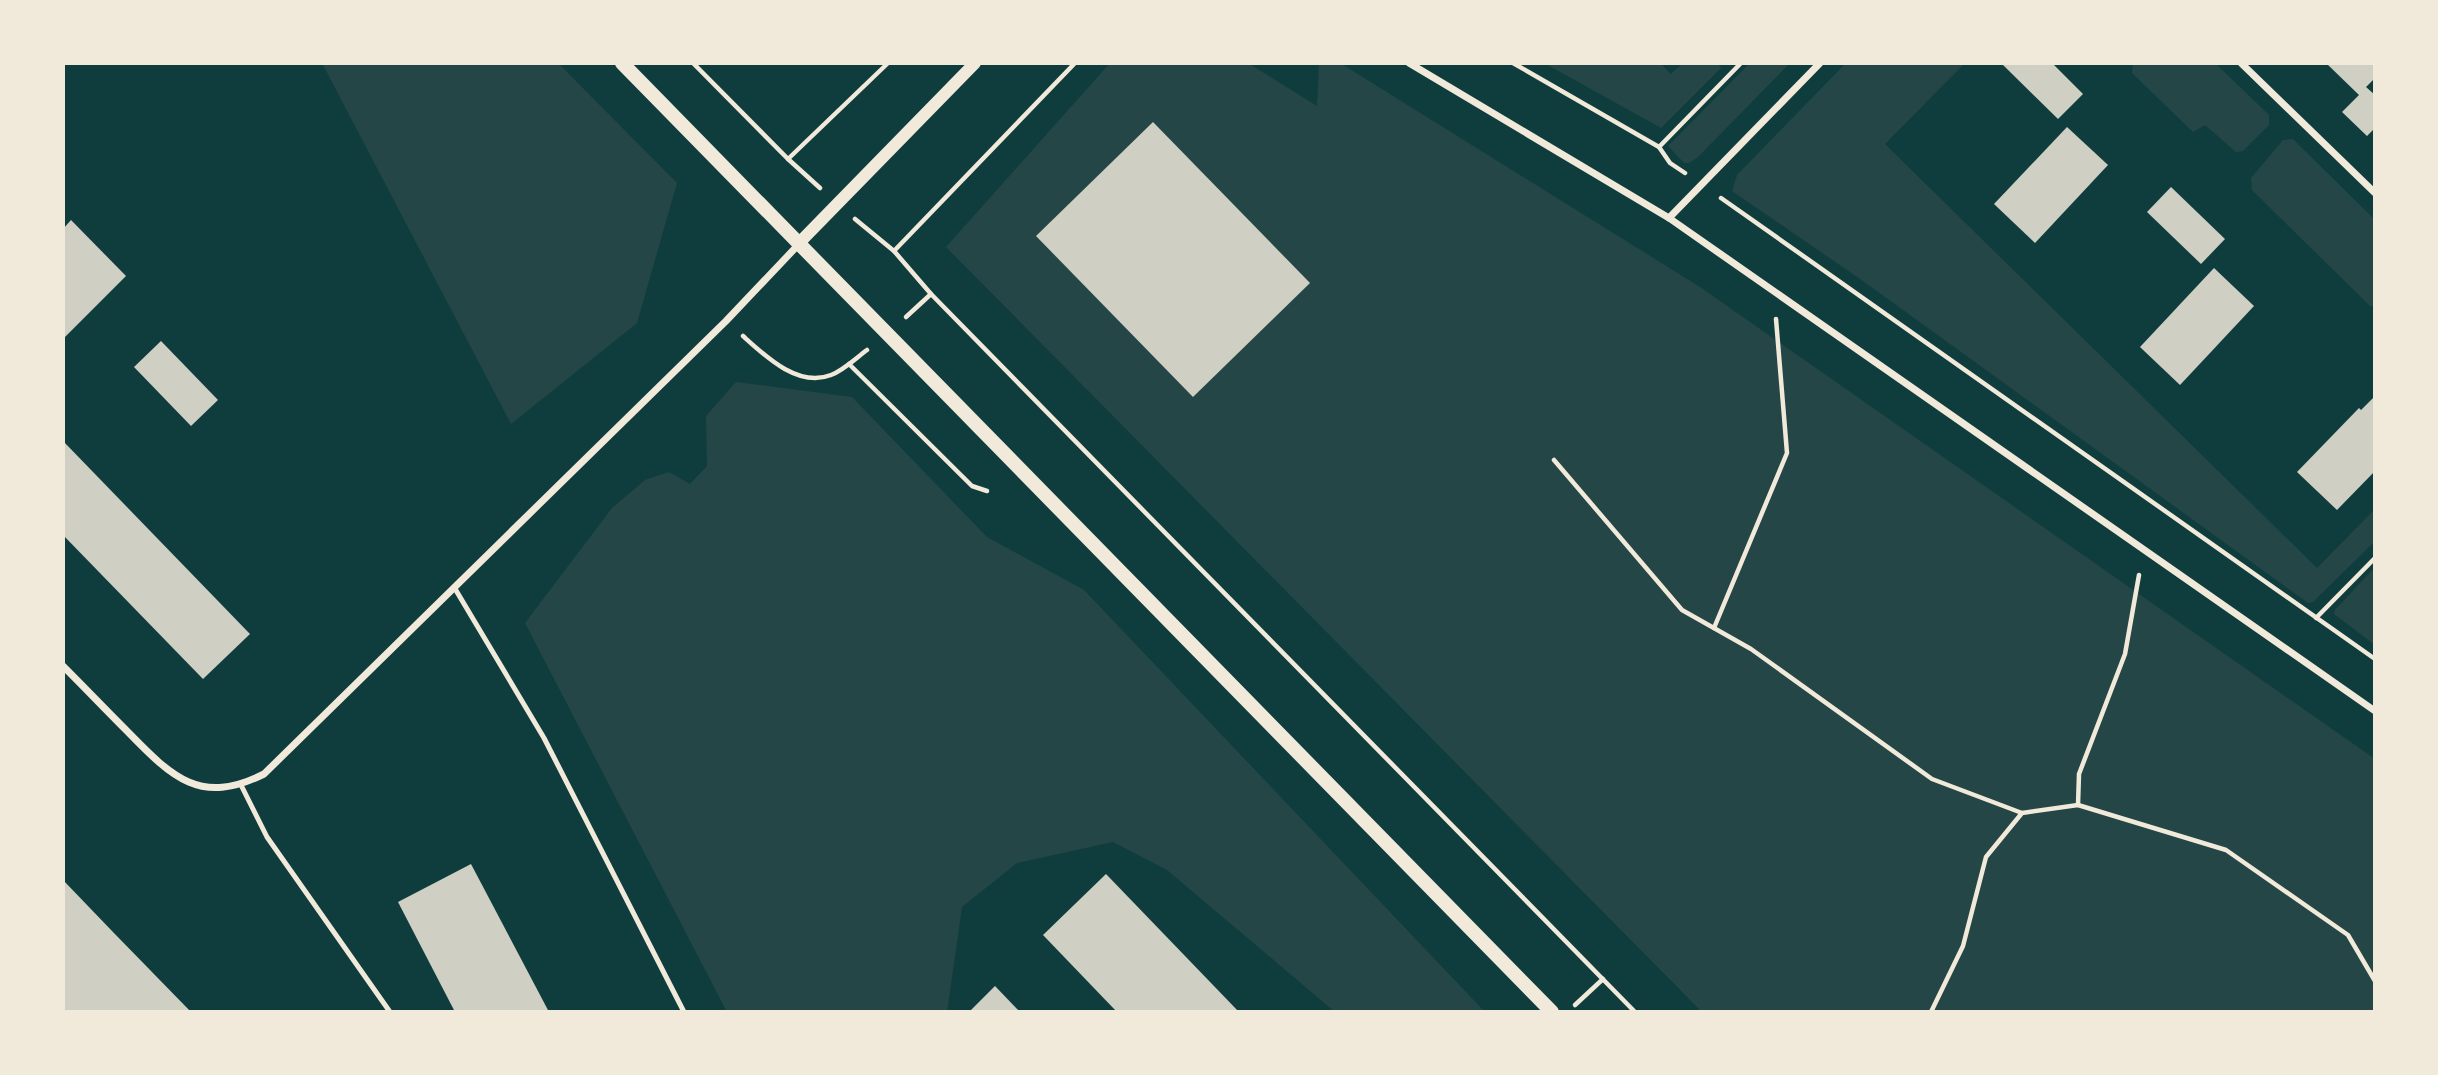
<svg xmlns="http://www.w3.org/2000/svg" width="2438" height="1075" font-family="'Space Grotesk',sans-serif">
	<style>
		.green { fill: #244646 }
		.building { fill: #cfcfc3 }
		.lines { fill: none; stroke-linecap: round; stroke-linejoin: round }
		.path { stroke: #f1e9da; stroke-width: 4.5 }
		.service { stroke: #f1e9da; stroke-width: 5 }
		.minor { stroke: #f1e9da; stroke-width: 7 }
		.tertiary { stroke: #f1e9da; stroke-width: 12 }
		.secondary { stroke: #f1e9da; stroke-width: 14 }
	</style>
	<rect width="100%" height="100%" fill="#0f3d3e"/>
	<g class="green">
		<polygon points="322,63 558,63 677,183 637,323 511,424"/>
		<polygon points="1110,63 1248,63 1317,106 1319,63 1340,63 1700,287 2375,759 2375,1012 1702,1012 946,247"/>
		<polygon points="1544,63 1660,63 1671,74 1683,63 1718,63 1721,68 1661,128"/>
		<polygon points="1750,63 1790,63 1697,158 1689,163 1684,163 1668,146"/>
		<polygon points="1846,63 1965,63 1885,144 2317,568 2375,509 2375,541 2313,602 2308,603 1863,281 1732,191 1737,175"/>
		<polygon points="2133,63 2215,63 2269,115 2269,125 2243,151 2236,152 2205,125 2193,132 2132,73"/>
		<polygon points="2293,139 2375,220 2375,306 2370,306 2252,190 2251,178 2283,140"/>
		<polygon points="736,382 852,397 987,537 1084,590 1485,1012 1335,1012 1167,870 1113,842 1017,863 962,907 947,1012 727,1012 525,623 612,508 645,480 669,472 690,484 707,466 706,416"/>
		<polygon points="2375,567 2375,645 2334,614 2335,610"/>
	</g>
	<g class="building">
		<polygon points="2001,63 2052,63 2083,94 2058,119"/>
		<polygon points="2326,63 2375,63 2375,78 2366,87 2375,95 2375,128 2367,136 2342,112 2359,95"/>
		<polygon points="1153,122 1310,283 1193,397 1036,236"/>
		<polygon points="2067,127 2108,165 2035,243 1994,204"/>
		<polygon points="2171,187 2225,239 2201,264 2147,212"/>
		<polygon points="71,220 126,276 63,339 63,229"/>
		<polygon points="2214,268 2254,306 2180,385 2140,347"/>
		<polygon points="161,341 218,400 191,426 134,367"/>
		<polygon points="2375,396 2375,471 2337,510 2297,472 2359,408 2361,410"/>
		<polygon points="63,441 250,634 203,679 63,535"/>
		<polygon points="471,864 549,1012 455,1012 398,902"/>
		<polygon points="1106,874 1239,1012 1117,1012 1043,935"/>
		<polygon points="63,880 112,931 191,1012 63,1012"/>
		<polygon points="995,986 1020,1012 969,1012"/>
	</g>
	<g class="lines">
		<g class="path">
			<polyline points="693,63 788,159 820,188"/>
			<polyline points="1513,63 1659,147 1670,163 1685,173"/>
			<polyline points="1659,147 1741,63"/>
			<polyline points="788,159 888,63"/>
			<polyline points="1721,198 2375,659"/>
			<polyline points="855,219 894,251 931,294 1635,1012"/>
			<polyline points="894,251 1075,63"/>
			<polyline points="906,317 931,294"/>
			<path d="M743,336C765,356 798,388 831,375C844,370 856,358 867,350"/>
			<polyline points="849,364 972,486 987,491"/>
			<polyline points="1554,460 1682,610 1751,649 1932,779 2022,813"/>
			<polyline points="2316,618 2375,558"/>
			<polyline points="1714,628 1787,453 1776,319"/>
			<polyline points="2078,805 2079,774 2125,654 2139,575"/>
			<polyline points="1575,1005 1603,979"/>
			<polyline points="1931,1012 1963,946 1986,857 2022,813 2078,805 2226,850 2348,935 2375,981"/>
		</g>
		<g class="service">
			<polyline points="454,587 544,738 684,1012"/>
			<polyline points="241,785 267,837 390,1012"/>
		</g>
		<g class="minor">
			<polyline points="1409,63 1669,218 2375,711"/>
			<polyline points="2241,63 2375,193"/>
			<polyline points="1669,218 1820,63"/>
			<path d="M63,666C85,688 106,710 128,732C172,777 200,806 264,774L726,321L800,243"/>
		</g>
		<polyline class="tertiary" points="800,242 975,63"/>
		<polyline class="secondary" points="622,63 1552,1012"/>
	</g>
	<rect width="2438" height="1075" fill="none" stroke="#f1e9da" stroke-width="130"/>
</svg>
